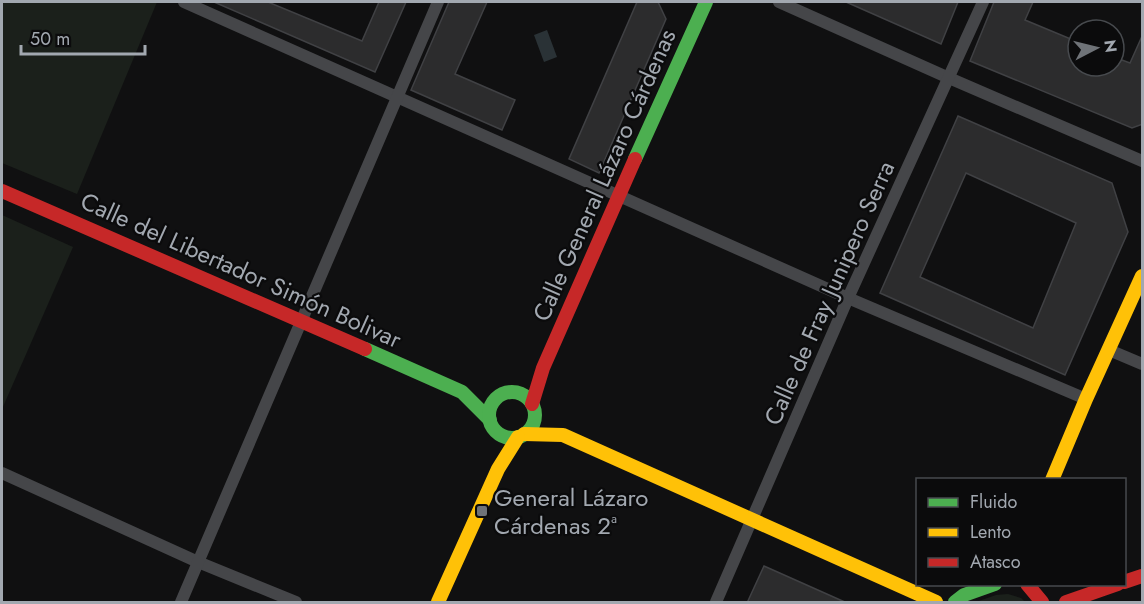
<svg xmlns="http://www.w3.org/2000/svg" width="1144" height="604" font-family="Jost,sans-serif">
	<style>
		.green { fill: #1b201b }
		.water { fill: #2a3236 }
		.building { fill: #2c2c2d; stroke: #404144; stroke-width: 1.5; fill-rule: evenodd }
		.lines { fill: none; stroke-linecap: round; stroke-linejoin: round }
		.street { stroke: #454649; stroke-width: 12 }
		.fast { stroke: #4caf50; stroke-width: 14 }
		.slow { stroke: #ffc107; stroke-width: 14 }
		.jam { stroke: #c62828; stroke-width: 14 }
		.poi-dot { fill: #6f7378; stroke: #0b0b0c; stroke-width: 2 }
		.labels { text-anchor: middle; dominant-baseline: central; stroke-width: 4.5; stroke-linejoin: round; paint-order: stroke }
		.street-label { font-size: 24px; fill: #a2a8b0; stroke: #0b0b0c }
		.poi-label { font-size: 24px; fill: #a2a8b0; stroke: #0b0b0c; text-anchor: start }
	</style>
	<rect width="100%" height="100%" fill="#101011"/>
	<g class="green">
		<polygon points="2,2 157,2 77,194 2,163"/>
		<polygon points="2,215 73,247 2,409"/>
		<polygon points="1008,594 1021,598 1025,602 976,602 996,595"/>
	</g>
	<polygon class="water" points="547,30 557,57 544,62 534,35"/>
	<g class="building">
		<polygon points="214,2 268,2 362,41 379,2 406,2 375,72"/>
		<polygon points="449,2 487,2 455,74 515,100 502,130 411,90"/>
		<polygon points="637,2 658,2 666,19 599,173 569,159"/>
		<polygon points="846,2 958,2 941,44"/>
		<polygon points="994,2 1033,2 1025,20 1078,42 1078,66 1114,66 1114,57 1130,63 1143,34 1143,124 1132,128 970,61"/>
		<path d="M958,116L1112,183L1128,232L1065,375L880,293ZM966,173L1076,223L1033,328L920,277Z"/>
		<polygon points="764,566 847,603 747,603"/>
	</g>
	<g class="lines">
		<g class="street">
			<polyline points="184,2 848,298 1086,399"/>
			<polyline points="779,2 949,78 1142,161"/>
			<polyline points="1109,350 1142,364"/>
			<polyline points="2,473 198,562 296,602"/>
			<polyline points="181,602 438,2"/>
			<polyline points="716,602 848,298 983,2"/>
		</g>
		<g class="fast">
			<polyline points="635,159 706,2"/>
			<polyline points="365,349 462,392 490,420"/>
			<circle cx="512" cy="415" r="23"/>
			<polyline points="955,602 964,595 995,584"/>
		</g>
		<g class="slow">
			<polyline points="524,434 563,435 936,602"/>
			<polyline points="1052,480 1086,399 1142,276"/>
			<polyline points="438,602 498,469 518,437"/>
		</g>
		<g class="jam">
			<polyline points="2,191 365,349"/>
			<polyline points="532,404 543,368 635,159"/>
			<polyline points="1124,582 1142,576"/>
			<polyline points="1027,584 1042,602"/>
			<polyline points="1066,602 1118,584"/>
		</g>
	</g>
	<rect class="poi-dot" x="476" y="505" width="12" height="12" rx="3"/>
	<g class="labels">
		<g class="street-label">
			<text transform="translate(604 175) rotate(-66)">Calle General Lázaro Cárdenas</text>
			<text transform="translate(241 270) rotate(24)">Calle del Libertador Simón Bolivar</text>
			<text transform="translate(829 293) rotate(-66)">Calle de Fray Junipero Serra</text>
		</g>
		<g class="poi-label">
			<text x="494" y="497">General Lázaro<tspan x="494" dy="28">Cárdenas 2ª</tspan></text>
		</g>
	</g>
	<rect width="1144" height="604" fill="none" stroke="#a2a8b0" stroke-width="6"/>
	<rect x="916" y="478" width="210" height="108" fill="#0b0b0c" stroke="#474a4e" stroke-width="1.5"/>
	<rect x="928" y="498" width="30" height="9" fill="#4caf50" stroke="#474a4e" stroke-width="1.5"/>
	<text x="970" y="508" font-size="18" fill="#a2a8b0">Fluido</text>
	<rect x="928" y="528" width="30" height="9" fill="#ffc107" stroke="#474a4e" stroke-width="1.5"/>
	<text x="970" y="538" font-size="18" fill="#a2a8b0">Lento</text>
	<rect x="928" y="558" width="30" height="9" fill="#c62828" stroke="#474a4e" stroke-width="1.5"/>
	<text x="970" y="568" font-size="18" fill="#a2a8b0">Atasco</text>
	<g transform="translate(1096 48) rotate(83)"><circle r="28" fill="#0b0b0c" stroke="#474a4e" stroke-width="1.5"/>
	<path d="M0-4.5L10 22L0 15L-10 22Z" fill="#6f7378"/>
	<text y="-9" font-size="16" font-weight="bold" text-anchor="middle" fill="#a2a8b0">N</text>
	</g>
	<path d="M21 45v9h124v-9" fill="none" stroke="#a2a8b0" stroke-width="3"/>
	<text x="30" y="45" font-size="18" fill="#a2a8b0" stroke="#0b0b0c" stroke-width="4.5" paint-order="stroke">50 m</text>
</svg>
